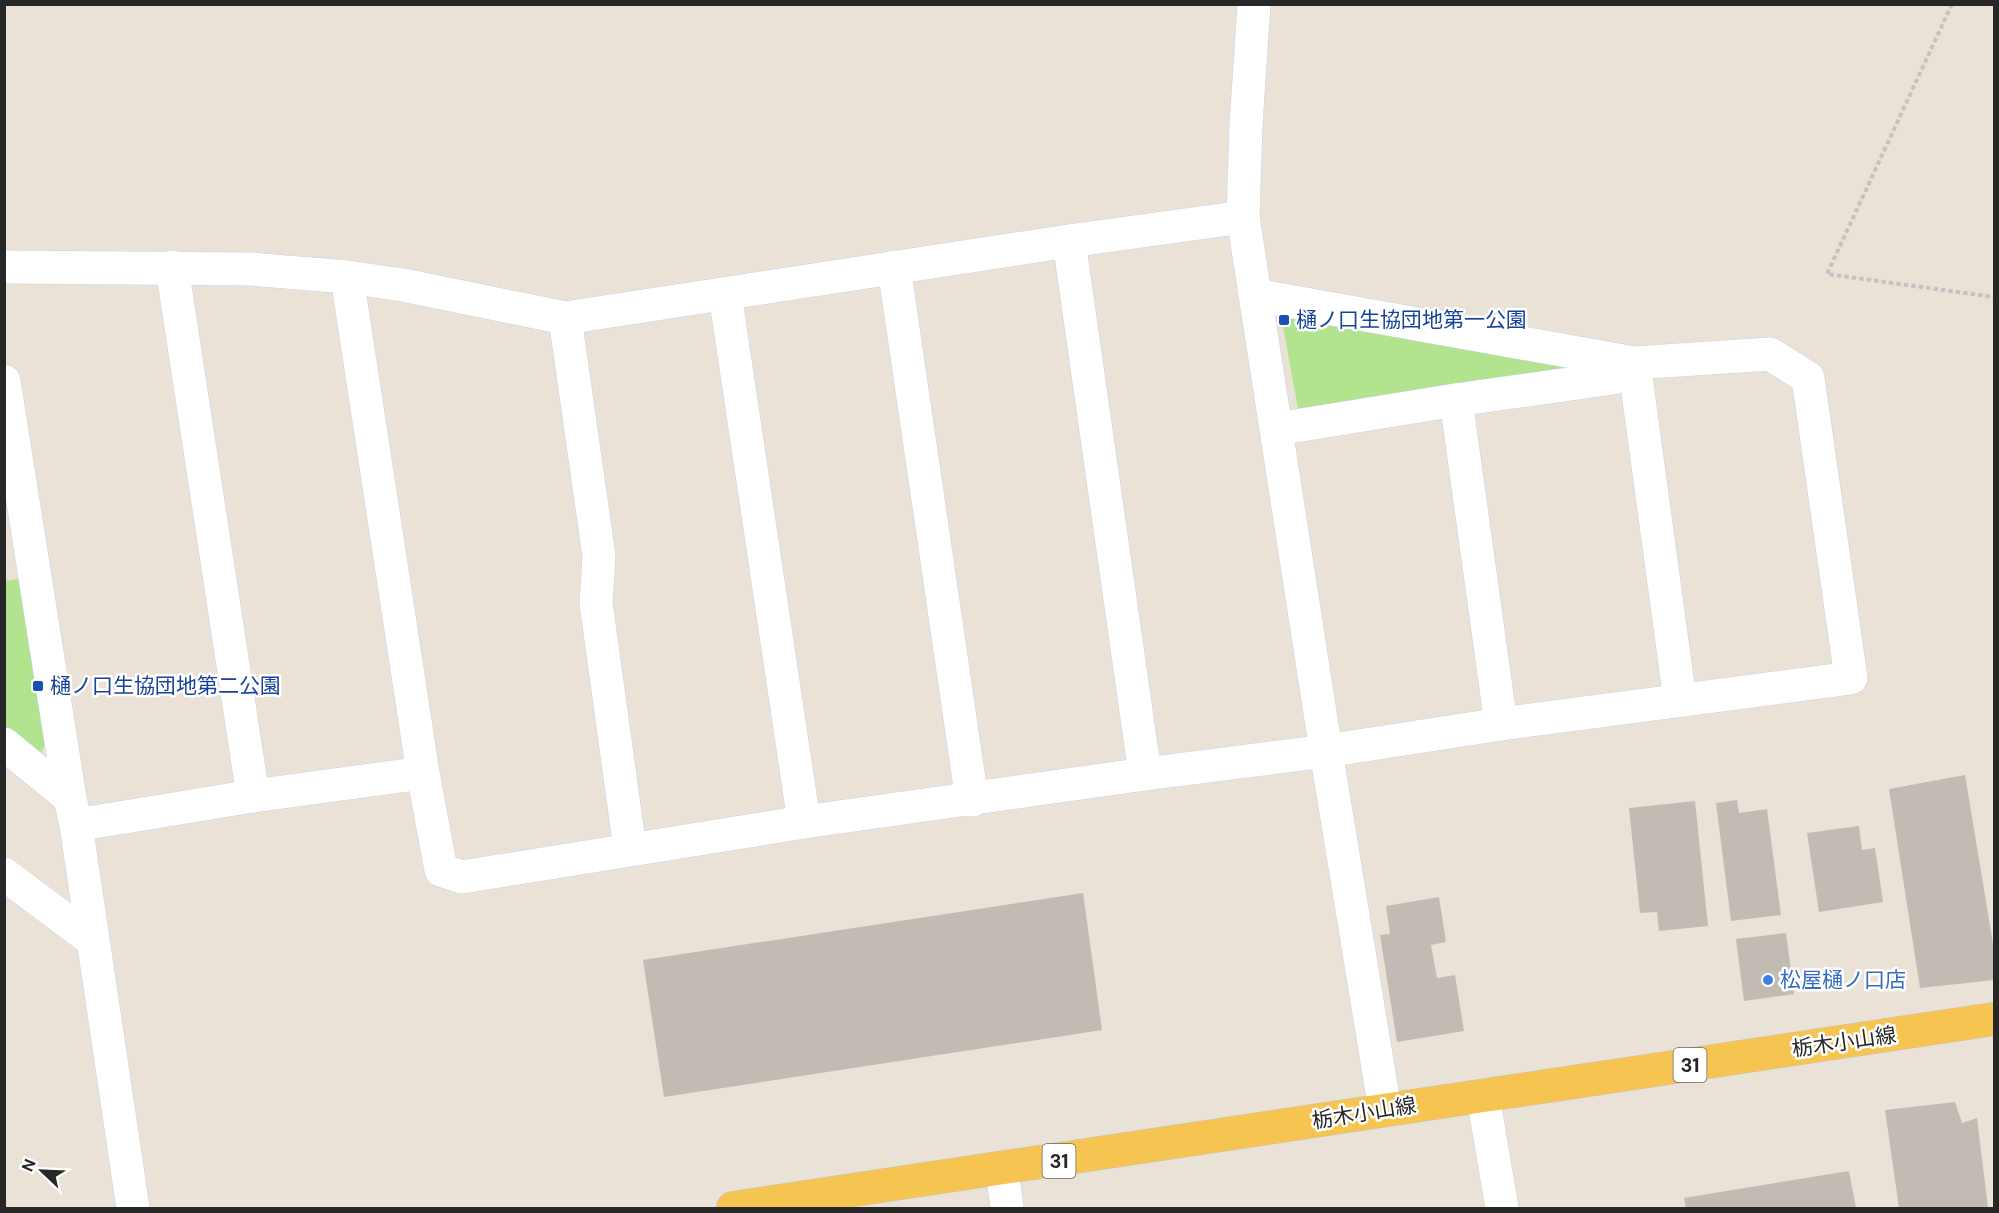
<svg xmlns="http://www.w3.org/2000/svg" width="1999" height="1213" font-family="'DM Sans','Noto Sans JP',sans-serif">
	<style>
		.green { fill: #b2e490 }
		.building { fill: #c2bbb4 }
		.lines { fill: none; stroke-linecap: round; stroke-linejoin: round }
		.minor-casing { stroke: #ccd1e1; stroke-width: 34 }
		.primary-casing { stroke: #c3c3c3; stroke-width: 34 }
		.path { stroke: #c3c3c3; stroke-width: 4; stroke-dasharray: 4.5 3; stroke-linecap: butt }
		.minor { stroke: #fff; stroke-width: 33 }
		.primary { stroke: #f6c551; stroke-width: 33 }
		.transit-dot { fill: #1a4fb4; stroke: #fff; stroke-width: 2 }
		.shop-dot { fill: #3f7fe0; stroke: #fff; stroke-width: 2 }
		.labels { text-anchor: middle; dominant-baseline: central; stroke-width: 5; stroke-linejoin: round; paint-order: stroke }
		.shield { fill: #fff; stroke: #686868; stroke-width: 1.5 }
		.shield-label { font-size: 20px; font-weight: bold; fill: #272727 }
		.transit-label { font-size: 21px; fill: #164399; stroke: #fff; text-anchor: start }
		.shop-label { font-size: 21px; fill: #366cbe; stroke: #fff; text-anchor: start }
		.street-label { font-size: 21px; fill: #272727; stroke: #fff }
	</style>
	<rect width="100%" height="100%" fill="#eae1d7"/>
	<g class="green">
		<polygon points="1280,309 1611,370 1298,409"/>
		<polygon points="19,579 47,742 38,758 5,729 5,581"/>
	</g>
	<g class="building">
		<polygon points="1965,775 1994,950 1994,980 1920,988 1889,789"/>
		<polygon points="1737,800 1739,813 1767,809 1781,915 1731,921 1716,803"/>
		<polygon points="1695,801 1708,926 1659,931 1657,912 1640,913 1629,808"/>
		<polygon points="1859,826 1862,850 1875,848 1883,902 1819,912 1807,833"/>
		<polygon points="1083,893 1102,1030 664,1097 643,960"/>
		<polygon points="1439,897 1446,942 1431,945 1437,978 1455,975 1464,1031 1397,1042 1380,935 1390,934 1386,906"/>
		<polygon points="1786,933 1794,994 1744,1001 1736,939"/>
		<polygon points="1955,1102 1962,1123 1977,1118 1988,1208 1936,1208 1936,1207 1899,1208 1885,1110"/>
		<polygon points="1849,1171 1856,1208 1686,1208 1684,1198"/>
	</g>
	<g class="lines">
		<g class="minor-casing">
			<g id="minor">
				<polyline points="1254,4 1246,125 1243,217 1326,751 1385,1110"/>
				<polyline points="1069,241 1145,774"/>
				<polyline points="4,267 250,269 347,277 403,285 565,318 1069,241 1243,217"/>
				<polyline points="172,267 253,796"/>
				<polyline points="894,267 972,800"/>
				<polyline points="347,277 423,773 441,870 462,877 804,822 1145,774 1326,751 1501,724 1851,678 1808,378 1770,354 1634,363 1255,295"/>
				<polyline points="725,294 804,822"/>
				<polyline points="565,318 599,556 596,603 630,849"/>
				<polyline points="4,381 70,798 76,825 133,1208"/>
				<polyline points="1456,400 1501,724"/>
				<polyline points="1277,429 1456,400 1613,378 1634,363 1680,700"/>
				<polyline points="4,744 70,798"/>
				<polyline points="76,825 253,796 423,773"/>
				<polyline points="4,874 92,940"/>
				<polyline points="1483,1096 1502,1208"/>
				<polyline points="1002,1169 1007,1208"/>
			</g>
		</g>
		<g class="primary-casing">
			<polyline id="primary" points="733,1208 1994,1019"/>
		</g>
		<polyline class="path" points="1952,4 1827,274 1994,297"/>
		<use href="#minor" class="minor"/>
		<use href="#primary" class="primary"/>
	</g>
	<g class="transit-dot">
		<rect x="1278" y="314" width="12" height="12" rx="3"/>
		<rect x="32" y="680" width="12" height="12" rx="3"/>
	</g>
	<circle class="shop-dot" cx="1768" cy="980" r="6"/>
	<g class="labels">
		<g class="shield">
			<rect x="1673.5" y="1048" width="33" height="34" rx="4.5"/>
			<rect x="1042.5" y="1144" width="33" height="34" rx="4.5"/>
		</g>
		<g class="shield-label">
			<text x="1690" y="1065">31</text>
			<text x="1059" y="1161">31</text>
		</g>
		<g class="transit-label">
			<text x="1296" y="320">樋ノ口生協団地第一公園</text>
			<text x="50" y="686">樋ノ口生協団地第二公園</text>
		</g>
		<g class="shop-label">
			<text x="1780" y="980">松屋樋ノ口店</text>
		</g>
		<g class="street-label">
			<text transform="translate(1844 1042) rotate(-8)">栃木小山線</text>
			<text transform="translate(1364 1113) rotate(-9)">栃木小山線</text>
		</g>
	</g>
	<rect width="1999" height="1213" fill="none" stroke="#272727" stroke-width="12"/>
	<g transform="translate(42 1171) rotate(293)" stroke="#ffffff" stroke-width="4.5" paint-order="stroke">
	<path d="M0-4.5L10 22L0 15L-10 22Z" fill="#272727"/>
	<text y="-9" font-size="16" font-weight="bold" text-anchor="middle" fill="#272727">N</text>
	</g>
</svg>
